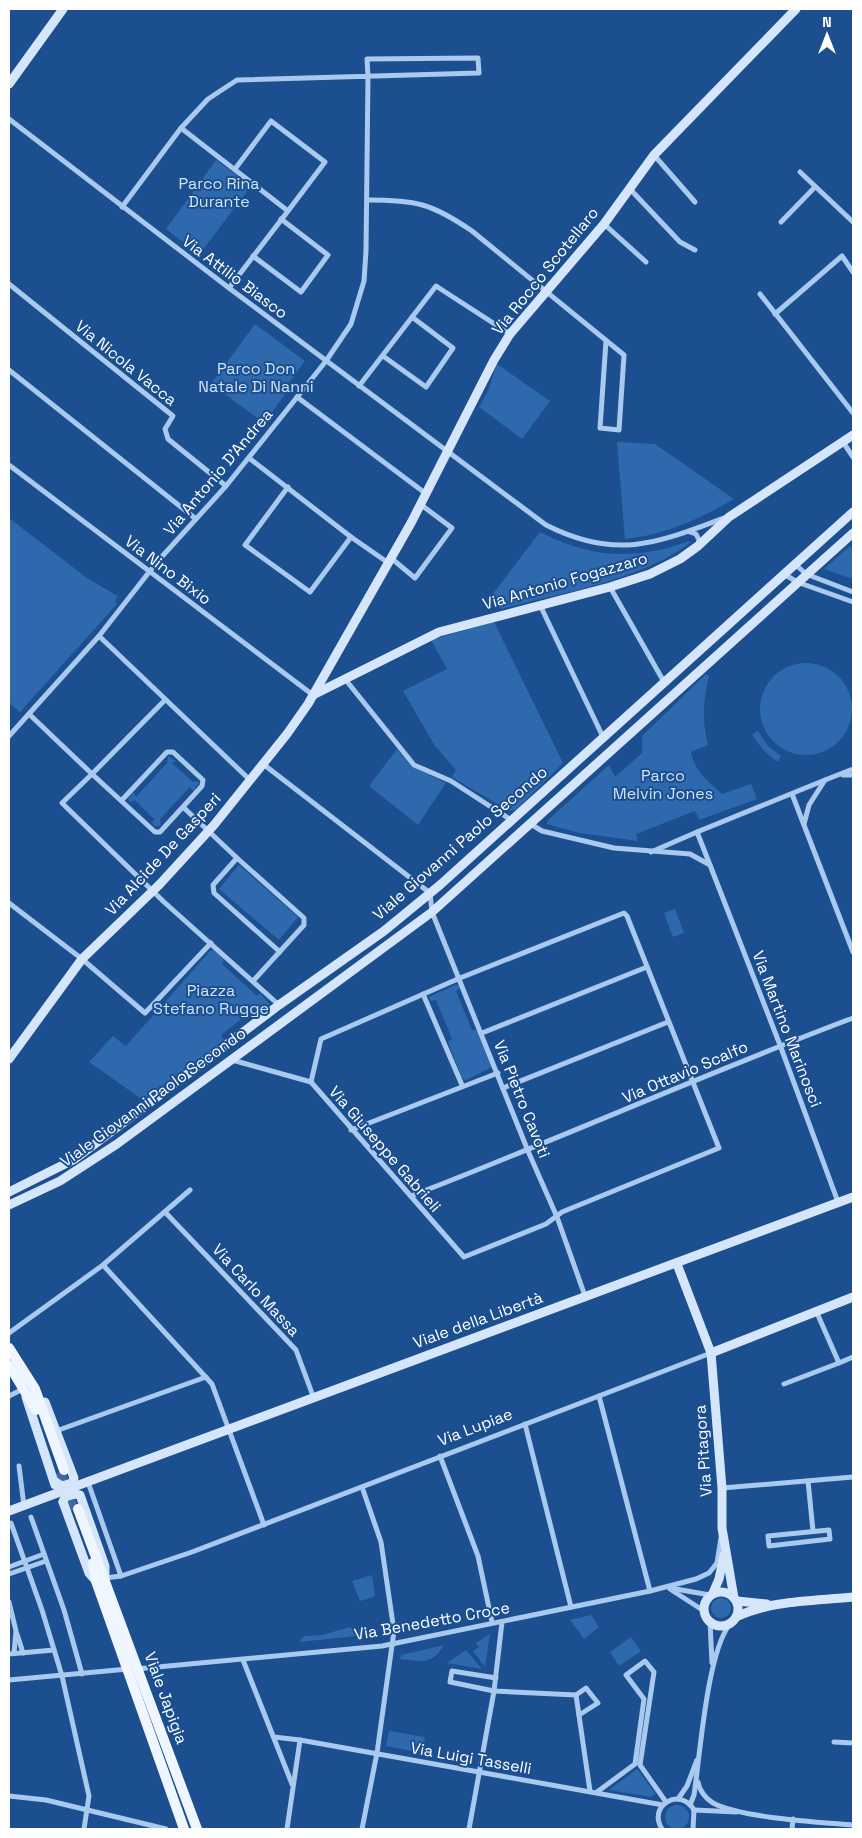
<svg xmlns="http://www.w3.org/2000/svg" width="862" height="1838" font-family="'Space Grotesk',sans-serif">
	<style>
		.green { fill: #2e69ad }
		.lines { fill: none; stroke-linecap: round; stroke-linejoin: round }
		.primary-tunnel { stroke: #3d69a0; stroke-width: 10; stroke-dasharray: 10 5; stroke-linecap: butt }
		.street { stroke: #a9c9ee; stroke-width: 5 }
		.secondary { stroke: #d6e6fa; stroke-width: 9 }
		.primary { stroke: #f0f6ff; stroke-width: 10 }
		.labels { text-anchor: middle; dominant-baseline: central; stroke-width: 4; stroke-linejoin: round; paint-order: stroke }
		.park-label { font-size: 16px; fill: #cfe3fa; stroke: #1b4f8f }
		.street-label { font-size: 16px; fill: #fff; stroke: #1b4f8f }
	</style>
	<rect width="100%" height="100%" fill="#1b4f8f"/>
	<g class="green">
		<polygon points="216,160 251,186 199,255 166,229"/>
		<polygon points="255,324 305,361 286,387 289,389 264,423 211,384"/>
		<polygon points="497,364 550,401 522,439 479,407 488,391"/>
		<path d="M617,442L655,444L734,499C699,519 666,535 625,539Z"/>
		<polygon points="9,518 87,578 121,598 117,597 115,601 117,604 20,712 9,703"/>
		<path d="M540,532C591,558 635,561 689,541L690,543C636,582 564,592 501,609L489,599Z"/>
		<polygon points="850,546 853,549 853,579 824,569"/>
		<polygon points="494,622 563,763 516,810 509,811 452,777 456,770 435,746 403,691 447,669 431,640"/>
		<circle cx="806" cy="709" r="46"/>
		<path d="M706,674L709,676C703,701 702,721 708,745L691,752C694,771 709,782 722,794L751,784L757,799L699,820L695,811L636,834L638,841L579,833L547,824V821L609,765L615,777L642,753V736Z"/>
		<path d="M758,731L768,746L781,756L778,762C767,755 758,745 752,734Z"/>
		<polygon points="397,749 411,766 446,783 418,825 369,786"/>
		<polygon points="168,756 176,761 172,763 193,782 197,781 199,783 193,791 190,787 160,819 161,825 156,827 151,822 155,820 135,800 130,802 128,799 134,792 136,797 167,763"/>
		<polygon points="239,865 298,917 279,940 219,889"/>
		<polygon points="675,909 684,933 673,937 664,913"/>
		<polygon points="211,950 216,951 224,960 222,964 257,996 260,993 270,1005 257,1007 221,1035 224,1040 143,1100 89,1062 113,1036 126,1046"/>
		<polygon points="457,984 460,988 456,991 472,1030 477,1030 492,1067 466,1080 462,1078 448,1042 452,1039 436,1000 431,1001 429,997"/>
		<polygon points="372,1575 375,1596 360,1601 352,1581"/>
		<circle cx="721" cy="1608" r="10"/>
		<polygon points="591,1615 599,1627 584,1639 570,1620"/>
		<polygon points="350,1627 358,1634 356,1636 299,1642 304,1636 322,1635"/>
		<polygon points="490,1634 485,1667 473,1651 479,1647 476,1643"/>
		<polygon points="631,1637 641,1651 619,1666 610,1652"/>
		<path d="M444,1645C432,1666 421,1661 400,1659L401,1655Z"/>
		<polygon points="466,1650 482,1669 447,1663"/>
		<polygon points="389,1731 425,1737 423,1753 386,1746"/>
		<polygon points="637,1769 656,1794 651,1797 609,1790"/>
		<circle cx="677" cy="1817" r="12"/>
	</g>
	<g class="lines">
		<polyline class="primary-tunnel" points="60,1472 74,1511"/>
		<g class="street">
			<path d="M9,119L229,288L546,525C615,560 656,544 724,518"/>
			<polyline points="181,128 288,211 229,288"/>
			<polyline points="654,155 695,202"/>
			<polyline points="235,169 271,121 325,162 288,211"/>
			<polyline points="800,172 853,222"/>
			<polyline points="629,188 680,242 695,250"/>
			<path d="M367,200C416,200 431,203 472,231L624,355L619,430L600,428L606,341"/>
			<polyline points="781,222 815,187"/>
			<polyline points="604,224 646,262"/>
			<polyline points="253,256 301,292 328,255 281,219"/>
			<polyline points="9,284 173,416 165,429 168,439 226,486"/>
			<polyline points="760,294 853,413"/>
			<polyline points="775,314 842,256 853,272"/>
			<polyline points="383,356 426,387 453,348 412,317"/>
			<polyline points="9,370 196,519"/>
			<polyline points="359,386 436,286 510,334"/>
			<polyline points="297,397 425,493"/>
			<polyline points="843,442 853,457"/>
			<polyline points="249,458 351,537 387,562"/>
			<polyline points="9,465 313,695"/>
			<polyline points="288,487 245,545 310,592 351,537"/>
			<polyline points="690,532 696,534 699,540 698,545"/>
			<polyline points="391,558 415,578 452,528 420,504"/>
			<polyline points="795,564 806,574 853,592"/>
			<polyline points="784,574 797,582 853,602"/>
			<polyline points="610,587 664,682"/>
			<polyline points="540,605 603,737"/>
			<polyline points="99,636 250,780"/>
			<polyline points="345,679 414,765 451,781 511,820"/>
			<polyline points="29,714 92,774 62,803 164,902 279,1005"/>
			<polyline points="9,736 99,636 157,562 226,486 326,361 351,324 364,281 366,251 368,76 367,59 478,58 479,73 237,80 208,99 181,128 122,207"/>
			<polyline points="263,764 430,893 432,912 528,1151 557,1217 585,1296"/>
			<polyline points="843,775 853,775"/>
			<polyline points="792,794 853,952"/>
			<polyline points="122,800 167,752 173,752 203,780 202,786 160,832 155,832 92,774 165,700"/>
			<polyline points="183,807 237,858"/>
			<polyline points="529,823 542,831 614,848 690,854 710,865 780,1045 838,1202"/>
			<polyline points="804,824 809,805 825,780 853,769"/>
			<polyline points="697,832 825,780"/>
			<polyline points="651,852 697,832 710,865"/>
			<polyline points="9,903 82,959 145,1013 211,943"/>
			<polygon points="624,913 627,916 719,1148 562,1212 546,1224 464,1257 311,1082 321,1039 460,978"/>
			<polyline points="253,981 304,925 304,918 237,858 213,885 214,893 280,952"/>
			<polyline points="423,994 462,1085"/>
			<polyline points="482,1033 647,967"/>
			<polyline points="232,1060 311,1082"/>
			<polyline points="503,1088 668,1022"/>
			<polyline points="351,1130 498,1073"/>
			<path d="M411,1196C559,1139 704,1074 853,1018"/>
			<polyline points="165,1212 296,1350 313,1396"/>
			<polyline points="103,1265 212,1384 264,1525"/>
			<polyline points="817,1313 839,1363 853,1357"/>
			<polyline points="9,1333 103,1265 190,1190"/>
			<polyline points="784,1384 839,1363"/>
			<polyline points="9,1396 23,1389"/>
			<polyline points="599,1396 650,1591"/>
			<polyline points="525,1424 571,1607"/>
			<polyline points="56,1431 206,1377"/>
			<polyline points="440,1456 478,1556 492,1622"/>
			<polyline points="19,1466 24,1506"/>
			<polyline points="808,1481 813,1531"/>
			<polyline points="89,1485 121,1576"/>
			<polyline points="362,1487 381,1542 394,1631 377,1753 362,1829"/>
			<polyline points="722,1488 853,1477"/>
			<polyline points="31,1517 64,1610 82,1674"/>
			<polyline points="11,1523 42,1610 62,1676 89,1796 84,1829"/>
			<polygon points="829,1530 830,1539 769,1546 768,1536"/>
			<polyline points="9,1567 44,1554"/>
			<polyline points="9,1574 46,1561"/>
			<polyline points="105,1578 121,1576 192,1552 711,1353"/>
			<polyline points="670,1588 710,1595"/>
			<polyline points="670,1589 704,1611"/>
			<polyline points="9,1602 16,1631 14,1653"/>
			<polyline points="710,1622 712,1663"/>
			<polyline points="17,1634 23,1653"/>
			<polyline points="9,1654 54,1650"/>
			<polyline points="243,1660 292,1784"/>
			<polyline points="136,1669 382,1646 650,1591 696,1579 709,1573 717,1563 721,1538"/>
			<polyline points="496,1678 452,1671 450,1682 494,1691 576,1695 590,1791"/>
			<polyline points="9,1680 128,1669"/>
			<polyline points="576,1695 586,1688 598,1703 579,1715"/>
			<polyline points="274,1737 300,1740 663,1805"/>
			<polyline points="834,1742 853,1743"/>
			<path d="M698,1782C699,1790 706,1799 713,1803C742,1818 818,1822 853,1825"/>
			<polyline points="597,1792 635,1764 644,1699 626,1675 645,1661 654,1672 640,1765 666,1802"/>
			<polyline points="9,1796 46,1800 166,1829"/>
			<polyline points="678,1799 687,1786 697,1760"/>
			<path d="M690,1805L694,1795C700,1756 707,1652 730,1624"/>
			<polyline points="694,1810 737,1812"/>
			<polyline points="287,1829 300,1740"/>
			<polyline points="469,1829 494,1691 502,1622"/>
			<path d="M662,1829C647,1806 680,1786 694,1810L693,1829"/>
			<polyline points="792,1829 793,1819"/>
		</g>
		<g class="secondary">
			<polyline points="9,84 63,9"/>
			<polyline points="313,695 439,632 610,587 650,574 680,559 698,546 729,517 853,435"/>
			<polyline points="9,1059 82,959 159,885 214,825 287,734 308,704 411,523 494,360 510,334 604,224 654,155 796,9"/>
			<polyline points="9,1192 75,1159 279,1005 384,931 440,885 853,512"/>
			<polyline points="9,1205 60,1181 117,1144 432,912 853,533"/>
			<polyline points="677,1264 711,1353 722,1488 722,1528 734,1598"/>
			<polyline points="711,1353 853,1297"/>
			<polyline points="26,1397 55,1485"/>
			<polyline points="45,1402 74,1478 72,1483 62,1486 54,1481"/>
			<polyline points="63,1502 65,1497 75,1494 80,1495 105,1566 105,1578"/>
			<polyline points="63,1502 89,1573 96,1581"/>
			<polyline points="9,1511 853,1197"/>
			<circle cx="721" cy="1609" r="17"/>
			<polyline points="713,1593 719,1579 724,1555"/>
			<polyline points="737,1601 767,1604"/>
			<path d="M736,1617C771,1600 816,1601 853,1597"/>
		</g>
		<g class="primary">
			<polyline points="9,1348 35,1389 64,1470"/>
			<polyline points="9,1365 36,1410"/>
			<polyline points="78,1509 197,1829"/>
			<polyline points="93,1563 96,1581 184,1829"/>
		</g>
	</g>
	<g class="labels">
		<g class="park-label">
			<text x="219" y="183">Parco Rina<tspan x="219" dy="18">Durante</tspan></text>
			<text x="256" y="368">Parco Don<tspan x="256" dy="18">Natale Di Nanni</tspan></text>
			<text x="663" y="775">Parco<tspan x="663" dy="18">Melvin Jones</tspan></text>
			<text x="211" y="990">Piazza<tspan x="211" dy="18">Stefano Rugge</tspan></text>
		</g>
		<g class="street-label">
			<text transform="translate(545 271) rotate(-51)">Via Rocco Scotellaro</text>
			<text transform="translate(235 277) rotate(37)">Via Attilio Biasco</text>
			<text transform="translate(126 363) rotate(39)">Via Nicola Vacca</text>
			<text transform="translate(218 472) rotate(-50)">Via Antonio D'Andrea</text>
			<text transform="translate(168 570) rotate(37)">Via Nino Bixio</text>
			<text transform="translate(565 581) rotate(-16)">Via Antonio Fogazzaro</text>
			<text transform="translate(460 843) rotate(-41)">Viale Giovanni Paolo Secondo</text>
			<text transform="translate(163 854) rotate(-47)">Via Alcide De Gasperi</text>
			<text transform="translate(787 1029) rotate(69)">Via Martino Marinosci</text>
			<text transform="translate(685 1072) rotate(-23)">Via Ottavio Scalfo</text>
			<text transform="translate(153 1097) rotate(-36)">Viale Giovanni Paolo Secondo</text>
			<text transform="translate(522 1099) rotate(68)">Via Pietro Cavoti</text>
			<text transform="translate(385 1149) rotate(49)">Via Giuseppe Gabrieli</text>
			<text transform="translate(256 1290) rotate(47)">Via Carlo Massa</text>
			<text transform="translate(478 1320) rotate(-20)">Viale della Libertà</text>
			<text transform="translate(475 1427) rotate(-21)">Via Lupiae</text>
			<text transform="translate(703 1451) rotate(-94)">Via Pitagora</text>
			<text transform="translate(432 1621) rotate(-10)">Via Benedetto Croce</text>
			<text transform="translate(166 1698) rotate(70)">Viale Japigia</text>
			<text transform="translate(471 1758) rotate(10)">Via Luigi Tasselli</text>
		</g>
	</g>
	<rect width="862" height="1838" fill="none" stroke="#ffffff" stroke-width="20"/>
	<g transform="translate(827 35)" stroke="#1b4f8f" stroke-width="4" paint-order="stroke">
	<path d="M0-4L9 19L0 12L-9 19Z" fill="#ffffff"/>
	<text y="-8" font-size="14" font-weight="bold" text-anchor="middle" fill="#ffffff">N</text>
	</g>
</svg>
